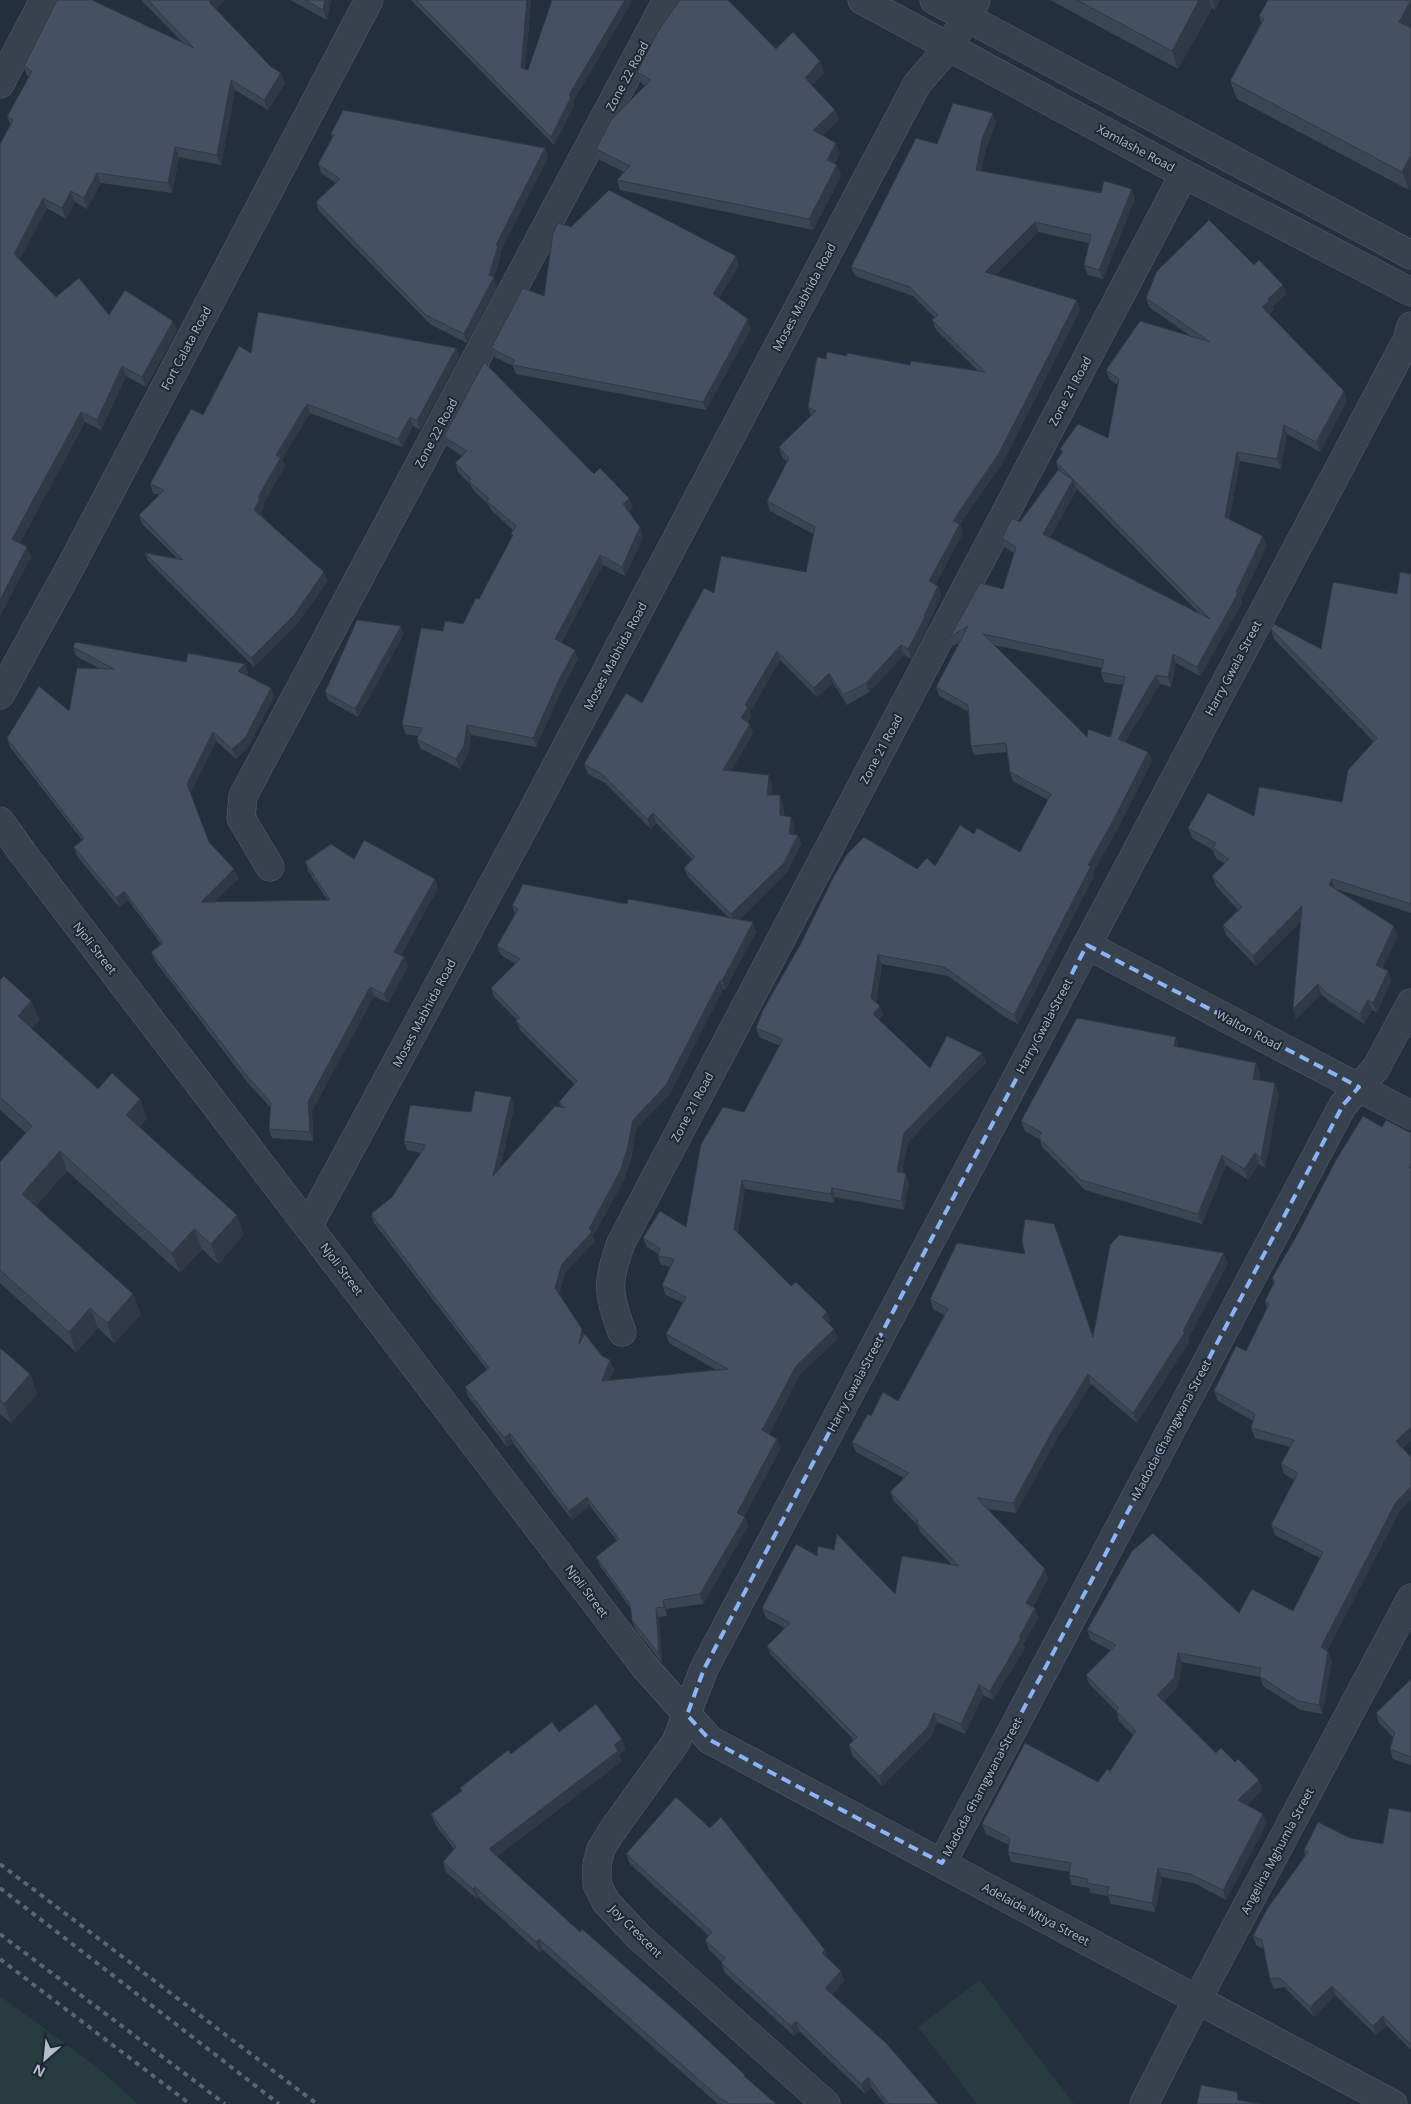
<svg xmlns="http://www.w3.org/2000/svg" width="1411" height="2104" font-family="'Open Sans',sans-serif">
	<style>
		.green { fill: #263c3f }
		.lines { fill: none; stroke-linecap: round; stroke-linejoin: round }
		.street-casing { stroke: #565f6c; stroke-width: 29 }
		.street { stroke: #38414e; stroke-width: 28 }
		.rail { stroke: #5a6575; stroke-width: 4; stroke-dasharray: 5 5; stroke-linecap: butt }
		.wall { fill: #3b4654; fill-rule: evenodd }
		.shaded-wall { fill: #303945 }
		.building { fill: #455162; stroke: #303945; fill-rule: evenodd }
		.marked { fill: none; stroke: #8ab4f8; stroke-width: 4; stroke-dasharray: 10 6; stroke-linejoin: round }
		.labels { text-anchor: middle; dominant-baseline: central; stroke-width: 4; stroke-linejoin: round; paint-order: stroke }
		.street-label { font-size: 12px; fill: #b4bcc9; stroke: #1d2633 }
	</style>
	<rect width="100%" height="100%" fill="#242f3e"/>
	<g class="green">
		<polygon points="980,1980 1074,2104 977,2104 918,2027"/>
		<polygon points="0,1996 98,2068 138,2104 0,2104"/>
	</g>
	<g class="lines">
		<g class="street-casing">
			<g id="street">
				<polyline points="862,0 1184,174 1411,292"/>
				<polyline points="934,0 1411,255"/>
				<polyline points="0,84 44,0"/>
				<polyline points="0,695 72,564 369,0"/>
				<polyline points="0,821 22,852 644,1666 710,1740 1393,2104"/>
				<polyline points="270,867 241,818 243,796 667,0"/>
				<polyline points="1087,945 1411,1115"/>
				<polyline points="309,1225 532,812 917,84 949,47 976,0"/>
				<path d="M622,1332C607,1293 607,1281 621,1243L1184,174"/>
				<polyline points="942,1863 1343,1105 1376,1068 1411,1003"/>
				<polyline points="826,2104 639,1937 606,1902 597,1884 597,1864 601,1849 612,1831 676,1742 704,1669 1407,340 1411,326"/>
				<polyline points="1144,2104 1197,2000 1411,1598"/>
			</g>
		</g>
		<use href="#street" class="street"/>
		<g class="rail">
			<polyline points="0,1864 317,2104"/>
			<polyline points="0,1888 279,2104"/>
			<polyline points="0,1934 225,2104"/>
			<polyline points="0,1959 190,2104"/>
		</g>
	</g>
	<g class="wall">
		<polygon points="141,0 224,0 216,9 271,67 281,73 285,83 268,110 235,90 221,165 179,157 172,193 101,183 87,209 75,202 66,219 47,208 19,260 56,297 109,315 173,321 177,331 146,387 126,376 101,430 85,422 20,543 31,557 0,616 10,124 7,117 29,77 27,76 24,66 183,43"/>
		<polygon points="290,0 331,0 327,20"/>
		<polygon points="411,0 531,0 525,69 573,102 574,105 554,145"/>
		<polygon points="1050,0 1220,0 1215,10 1212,8 1178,69"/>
		<polygon points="1411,0 1411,186 1409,190 1237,99 1230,81 1261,23 1259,16"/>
		<polygon points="776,49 820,61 824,72 812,86 835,110 839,120 823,135 840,154 834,164 837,165 841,176 813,230 620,190 617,180 624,172 600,160 596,149 645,86 641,83 637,72"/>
		<path d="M996,122L986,149L981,171L1135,198L1103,279L1088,275L1084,265L1089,243L1038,232L995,275L1080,310L1003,462L960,524L963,533L935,585L938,586L941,596L928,624V626L911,659L904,655L869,692L847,705L833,683L817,697L780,660L750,712L751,716L748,722L753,733L731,771L772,785L771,795L783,804L784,815L795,826L793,834L798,835L801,844L787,872L739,920L756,932L725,990L723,989L670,1094L636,1129L631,1159L624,1180L593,1236L595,1241L565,1273L559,1294L584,1335L602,1356L614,1369L609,1381L716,1370L669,1343L666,1334L683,1303L666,1295L662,1285L671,1267L661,1265L658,1256V1254L647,1247L643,1238L686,1227L744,1112L780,1046L759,1037L756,1028L917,869L935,866L974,834L1020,852L1048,800L1013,781L1010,772L1007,752L974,755L971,746L969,712L939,696L936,687L960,642L953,646L950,637L1003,589L1014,553L1005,547L1002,538L1020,522L1059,471L1056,462L1062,453L1060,449L1108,438L1118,385L1109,379L1106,370L1192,337L1149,307L1146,298L1254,265L1286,294L1272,307L1273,310L1269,314L1344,391L1347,400L1320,452L1287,434L1281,469L1240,461L1229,520L1267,546L1241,600L1242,603L1200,676L1176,663L1171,687L1160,684L1125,742L1148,752L1152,761L1118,828L1093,872L1094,876L1018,1024L1005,1017L948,976L882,964L876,1002L880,1006L883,1015L879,1020L930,1068L986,1062L908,1142L902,1173L909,1183L904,1210L835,1197L834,1203L745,1189L738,1233L791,1286L827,1312L830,1321L828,1323L838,1338L799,1376L769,1434L777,1439L781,1448L744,1516L745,1517L748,1526L703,1604L666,1609L667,1616L659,1617L662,1663L635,1629L632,1620L631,1609L600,1566L596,1557L617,1541L590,1506L572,1520L513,1443L507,1447L468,1396L465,1387L487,1370L374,1223L371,1214L392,1197L421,1153L407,1150L404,1141L471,1112L511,1097L514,1107L500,1168L561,1107L559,1102L574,1084L520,1030L516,1021L517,1020L494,997L491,988L516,964L501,955L497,946L515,914L512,906L627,904L729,918L688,877L684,868L692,859L656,823L651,829L605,783L588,774L584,764L642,703L714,593L806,572L813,534L770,511L767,501L787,462L782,457L779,447L811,416L808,407L826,359L847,356L910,365L978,371L936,330L932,320L935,318L913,296L855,276L851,267L937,144ZM1077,489L1197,611L1199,613L1050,537ZM994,645L1102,668L1101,672L1104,682L1123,685L1111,736L1109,737H1087Z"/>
		<polygon points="331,134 545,148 548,157 500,252 501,255 494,277 497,286 467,343 430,324 319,211 316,202 336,183 321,173 318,164 333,138"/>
		<polygon points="571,227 739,265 719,298 751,328 706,410 516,374 513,366 495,357 491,348 544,296"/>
		<polygon points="456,348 459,357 420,430 413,426 402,447 310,413 282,459 285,466 263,504 264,507 260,514 328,581 297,624 254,667 148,561 145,553 177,558 142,524 139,515 159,495 153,493 150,484 203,415"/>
		<polygon points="444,437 594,474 633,507 629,511 643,537 625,576 603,565 561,643 578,659 562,689 536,747 471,735 468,755 460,769 420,748 417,739 419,736 406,734 402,725 443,631 463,624 479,599 512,537 511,534 513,530 491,510 489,505 473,490 471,485 458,472 455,463 462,456 447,446"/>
		<polygon points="1411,574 1411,913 1336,889 1398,936 1382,968 1388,971 1391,981 1377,1012 1372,1010 1364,1024 1329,1001 1321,994 1296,1019 1293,1009 1301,921 1256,966 1226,935 1223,925 1238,910 1216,886 1212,876 1225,864 1216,858 1213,850 1192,838 1188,828 1342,802 1374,742 1274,639 1271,629 1321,649 1397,594"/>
		<polygon points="404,634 358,717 328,700 325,692"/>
		<polygon points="73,647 186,662 245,664 248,673 246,675 271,688 274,697 248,747 236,759 216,741 190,793 209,842 234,869 238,879 214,902 327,900 308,871 305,862 354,859 435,879 438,888 401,955 408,966 388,1003 374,996 312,1111 313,1141 272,1138 269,1129 271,1108 247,1082 155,961 151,952 161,944 128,900 119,907 77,856 74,847 82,840 10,747 7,738 69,711 100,669 76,656"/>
		<polygon points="0,980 31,1001 39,1020 31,1029 98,1089 140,1099 147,1118 140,1127 244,1234 218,1264 202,1249 180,1273 67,1171 36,1206 141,1314 114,1343 98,1328 76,1352 0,1283 0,1162 26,1133 0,1110"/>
		<polygon points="1179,1047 1256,1063 1260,1073 1259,1080 1279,1093 1265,1168 1259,1164 1248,1180 1226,1165 1202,1224 1085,1190 1042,1147 1040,1140 1025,1131 1021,1121"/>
		<polygon points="1382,1127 1411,1133 1411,1440 1403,1448 1399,1512 1327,1651 1328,1652 1332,1662 1322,1714 1301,1710 1263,1686 1260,1677 1182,1662 1178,1687 1164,1701 1216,1753 1235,1762 1259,1780 1262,1790 1247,1805 1267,1823 1226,1900 1194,1883 1162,1877 1155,1912 1111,1904 1108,1896 1091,1893 1089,1888 1072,1885 1069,1875 1070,1872 1011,1862 1008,1852 1009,1845 986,1834 982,1824 1098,1782 1110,1771 1133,1735 1119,1721 1116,1711 1089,1684 1086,1675 1110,1650 1091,1640 1087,1630 1239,1613 1293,1611 1320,1558 1275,1535 1271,1525 1295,1480 1284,1474 1281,1464 1290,1447 1255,1438 1251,1428 1253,1421 1218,1401 1214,1391 1246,1351 1267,1308 1265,1301 1274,1284 1272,1278"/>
		<polygon points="1228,1263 1188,1339 1189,1342 1137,1423 1091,1384 1056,1440 1016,1513 987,1509 1045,1569 1048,1579 1033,1607 1035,1608 1038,1618 1023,1645 1025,1648 993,1700 983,1695 965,1734 937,1722 931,1737 882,1786 852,1755 849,1745 854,1740 771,1655 767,1646 785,1628 766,1618 762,1608 817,1556 895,1594 952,1565 920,1532 918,1526 894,1501 890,1492 904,1478 856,1452 852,1442 871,1416 898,1401 944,1315 933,1309 930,1299 1093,1337"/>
		<polygon points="0,1348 30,1374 37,1394 11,1423 0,1414"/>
		<polygon points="1411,1679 1411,1765 1393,1759 1390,1749 1393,1737 1379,1723 1376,1713"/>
		<polygon points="559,1732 626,1750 619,1754 622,1761 497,1856 580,1932 776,2104 718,2104 542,1949 539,1952 478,1897 477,1899 446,1872 443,1862 454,1849 435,1824 431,1814 461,1791 460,1788 511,1754"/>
		<polygon points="1411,1812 1411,2050 1386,2025 1376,2035 1335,1995 1314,2017 1284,1987 1274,1989 1270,1979 1264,1949 1256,1945 1253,1936 1305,1855 1304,1850 1350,1838 1383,1844"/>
		<polygon points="626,1854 825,1950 828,1959 841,1971 844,1981 832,1995 938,2104 885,2104 871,2087 865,2094 799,2031 794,2036 725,1973 721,1963 722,1962 709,1950 705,1940 709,1936 630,1864"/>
	</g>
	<g class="shaded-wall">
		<polygon points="210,0 224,0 213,12 209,2"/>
		<polygon points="325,0 331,0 327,20 323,10"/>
		<polygon points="527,0 531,0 524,77 521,68"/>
		<polygon points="625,0 633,0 573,102 574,105 554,145 551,137 569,95"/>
		<polygon points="1199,0 1209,0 1212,8 1178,69 1172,51"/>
		<polygon points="1212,0 1220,0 1215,10"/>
		<polygon points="1411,0 1411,30 1399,22"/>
		<polygon points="820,61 824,72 809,89 805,78"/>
		<polygon points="281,73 285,83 268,110 264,100"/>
		<polygon points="231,80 235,90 221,165 217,155"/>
		<polygon points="835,110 839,120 817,141 813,130"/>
		<polygon points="993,113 996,122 986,149 979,179 976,170 982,139"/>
		<polygon points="836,143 840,154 831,171 827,160"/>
		<polygon points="175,147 179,157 172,193 168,183"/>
		<polygon points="545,148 548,157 500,252 501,255 494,277 497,286 467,343 464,334 489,275 496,245"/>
		<polygon points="1411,155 1411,186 1409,190 1402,172"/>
		<polygon points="837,165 841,176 813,230 809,219"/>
		<polygon points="97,173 101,183 87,209 84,198"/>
		<polygon points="1132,189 1135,198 1103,279 1099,270"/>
		<polygon points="71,191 75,202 66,219 62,208"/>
		<polygon points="43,198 47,208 17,264 14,254"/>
		<polygon points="1035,222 1038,232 989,281 985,272"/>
		<polygon points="736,256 739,265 716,303 713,294"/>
		<polygon points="1283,285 1286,294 1272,307 1273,310 1266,316 1262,307 1268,299"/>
		<polygon points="1077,300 1080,310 1003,462 960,524 963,533 932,590 929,581 953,521"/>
		<polygon points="748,319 751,328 706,410 703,402"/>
		<polygon points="173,321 177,331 146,387 142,377"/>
		<polygon points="456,348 459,357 420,430 417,421"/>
		<polygon points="122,366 126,376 101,430 97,420"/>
		<polygon points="1344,391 1347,400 1320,452 1316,442"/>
		<polygon points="307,404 310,413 282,459 285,466 263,504 264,507 258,519 254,510 258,497 276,455"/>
		<polygon points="81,412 85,422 16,550 12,539"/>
		<polygon points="410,417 413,426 402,447 398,439"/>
		<polygon points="1284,425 1287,434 1281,469 1277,459"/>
		<polygon points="1237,452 1240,461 1228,527 1225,517"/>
		<polygon points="1073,480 1077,489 1047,543 1043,534"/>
		<polygon points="629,498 633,507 627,513 623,504"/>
		<polygon points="640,527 643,537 625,576 622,567"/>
		<polygon points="1263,536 1267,546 1241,600 1242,603 1200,676 1197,667 1236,592"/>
		<polygon points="27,547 31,557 0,616 0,600"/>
		<polygon points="600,555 603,565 558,648 555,639"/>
		<polygon points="324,572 328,581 297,624 254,667 251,658"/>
		<polygon points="938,586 941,596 928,624 928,626 911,659 908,649"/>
		<polygon points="401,626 404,634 358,717 355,709"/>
		<polygon points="901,645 904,655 869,692 866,683"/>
		<polygon points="575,650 578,659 562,689 536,747 533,738 559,680"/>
		<polygon points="777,651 780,660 750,712 751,716 744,728 741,718 745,705"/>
		<polygon points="1173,654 1176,663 1171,687 1168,677"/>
		<polygon points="245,664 248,673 241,680 238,671"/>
		<polygon points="829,673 833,683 817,697 814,688"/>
		<polygon points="1156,675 1160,684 1121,748 1118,739"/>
		<polygon points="271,688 274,697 248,747 236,759 232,749"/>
		<polygon points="750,724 753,733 726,780 723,770"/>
		<polygon points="467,725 471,735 468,755 460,769 456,759"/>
		<polygon points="213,732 216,741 190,793 187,784"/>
		<polygon points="1148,752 1152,761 1118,828 1093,872 1094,876 1018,1024 1014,1015 1088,865"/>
		<polygon points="769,775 772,785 770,804 767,795"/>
		<polygon points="780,795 783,804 784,824 780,815"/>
		<polygon points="653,813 656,823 651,829 647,819"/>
		<polygon points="791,817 795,826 792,843 789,834"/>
		<polygon points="798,835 801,844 787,872 735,924 731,914"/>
		<polygon points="234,869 238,879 204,911 201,902"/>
		<polygon points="435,879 438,888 398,961 394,952"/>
		<polygon points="1332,879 1335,889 1329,885"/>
		<polygon points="124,891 128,900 119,907 116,898"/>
		<polygon points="1302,906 1306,916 1256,966 1253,956"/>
		<polygon points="753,922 756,932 725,990 722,981"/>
		<polygon points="1394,926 1398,936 1379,975 1376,965"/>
		<polygon points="878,955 882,964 875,1007 871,998"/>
		<polygon points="404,957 408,966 388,1003 384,994"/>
		<polygon points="1388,971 1391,981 1377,1012 1373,1003"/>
		<polygon points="720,980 723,989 670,1094 636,1129 631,1159 624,1180 593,1236 595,1241 565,1273 558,1297 555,1288 562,1264 589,1229 633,1120"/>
		<polygon points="1318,984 1321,994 1296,1019 1293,1009"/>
		<polygon points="370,987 374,996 312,1111 313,1141 310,1132 308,1102"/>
		<polygon points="1368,1000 1372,1010 1364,1024 1360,1014"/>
		<polygon points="31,1001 39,1020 25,1036 18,1016"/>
		<polygon points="880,1006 883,1015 876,1023 873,1014"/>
		<polygon points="1176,1037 1179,1047 1174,1046"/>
		<polygon points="982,1053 986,1062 908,1142 900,1181 897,1172 904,1133"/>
		<polygon points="1256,1063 1260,1073 1257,1089 1253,1079"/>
		<polygon points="1275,1083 1279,1093 1265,1168 1261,1158"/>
		<polygon points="511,1097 514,1107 496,1185 493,1176"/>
		<polygon points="140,1099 147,1118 133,1135 126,1115"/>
		<polygon points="60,1151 67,1171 29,1214 22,1194"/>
		<polygon points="1255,1153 1259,1164 1248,1180 1244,1169"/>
		<polygon points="1222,1155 1226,1165 1202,1224 1198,1214"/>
		<polygon points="906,1173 909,1183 904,1210 901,1201"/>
		<polygon points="742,1180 745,1189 737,1238 734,1229"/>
		<polygon points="832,1188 835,1197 834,1203 831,1194"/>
		<polygon points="237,1215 244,1234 218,1264 211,1244"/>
		<polygon points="194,1229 202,1249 180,1273 172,1253"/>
		<polygon points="1224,1253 1228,1263 1188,1339 1189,1342 1137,1423 1133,1413 1183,1331"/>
		<polygon points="133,1294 141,1314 114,1343 107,1323"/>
		<polygon points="90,1308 98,1328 76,1352 69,1332"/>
		<polygon points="827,1312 830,1321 825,1326 822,1317"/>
		<polygon points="582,1329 585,1338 579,1344"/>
		<polygon points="834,1329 838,1338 799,1376 766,1439 762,1430 796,1366"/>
		<polygon points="610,1360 614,1369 605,1391 602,1381"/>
		<polygon points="30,1374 37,1394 11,1423 4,1404"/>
		<polygon points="1088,1374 1091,1384 1056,1440 1016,1513 1013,1503 1053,1430"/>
		<polygon points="1411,1427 1411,1440 1400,1451 1396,1441"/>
		<polygon points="510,1433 513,1443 507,1447 504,1438"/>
		<polygon points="777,1439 781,1448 741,1522 737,1513"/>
		<polygon points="1411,1487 1411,1500 1399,1512 1324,1657 1321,1647 1396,1502"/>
		<polygon points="587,1497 590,1506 572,1520 569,1511"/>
		<polygon points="745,1517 748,1526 703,1604 700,1594"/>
		<polygon points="1045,1569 1048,1579 1029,1613 1026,1603"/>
		<polygon points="663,1600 666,1609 667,1616 664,1607"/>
		<polygon points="656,1608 659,1617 662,1663 659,1654"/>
		<polygon points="1035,1608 1038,1618 1023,1645 1025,1648 993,1700 990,1691"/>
		<polygon points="1328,1652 1332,1662 1322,1714 1319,1705"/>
		<polygon points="1178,1653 1182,1662 1178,1687 1161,1704 1157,1695"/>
		<polygon points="979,1685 983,1695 965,1734 961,1724"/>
		<polygon points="934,1713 937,1722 931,1737 882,1786 879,1776"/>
		<polygon points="622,1739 626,1750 619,1754 622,1761 493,1859 489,1849"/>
		<polygon points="1259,1780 1262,1790 1242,1810 1238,1800"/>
		<polygon points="1263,1814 1267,1823 1226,1900 1223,1890"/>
		<polygon points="1158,1868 1162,1877 1155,1912 1152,1903"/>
		<polygon points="475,1887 478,1897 477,1899 473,1889"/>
		<polygon points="539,1939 542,1949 539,1952 536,1942"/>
		<polygon points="825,1950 828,1960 822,1953"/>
		<polygon points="841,1971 844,1981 829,1998 825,1988"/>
		<polygon points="1332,1986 1335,1995 1314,2017 1310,2007"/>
		<polygon points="1383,2016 1386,2025 1376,2035 1373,2026"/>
		<polygon points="796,2021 799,2031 794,2036 791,2026"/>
		<polygon points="868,2077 871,2087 865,2094 861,2084"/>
	</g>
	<g class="building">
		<polygon points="57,0 92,0 194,48 148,0 210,0 209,2 271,67 281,73 264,100 231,80 217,155 175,147 168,183 97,173 84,198 71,191 62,208 43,198 14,254 56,297 79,278 109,315 125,290 173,321 142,377 122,366 97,420 81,412 12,539 27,547 0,600 0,144 13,120 7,117 32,71 24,66"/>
		<polygon points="305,0 325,0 323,10"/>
		<polygon points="416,0 527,0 521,68 528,70 552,0 625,0 569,95 571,97 551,137"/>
		<polygon points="680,0 728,0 776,49 793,32 820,61 805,78 835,110 813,130 836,143 827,160 837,165 809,219 617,180 630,166 596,149 611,120 651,80 637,72 660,28"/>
		<polygon points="1077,0 1199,0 1172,51"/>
		<polygon points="1268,0 1411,0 1399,22 1411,28 1411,155 1402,172 1230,81 1264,19 1259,16"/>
		<polygon points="953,103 993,113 982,139 976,170 1101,193 1104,181 1132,189 1099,270 1084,265 1091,235 1035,222 985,272 1077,300 999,453 953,521 960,524 929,581 938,586 924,616 925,617 908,649 901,645 866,683 843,695 829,673 814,688 777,651 745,705 748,707 741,718 750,724 723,770 769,775 767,795 780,795 780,815 791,817 789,834 798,835 784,863 731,914 684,868 695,857 653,813 647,819 602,774 584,764 626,693 642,703 704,588 714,593 721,556 806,572 815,527 767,501 789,458 779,447 816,411 808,407 817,357 826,359 827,352 847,356 847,353 910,365 911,361 985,372 932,320 938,315 910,287 851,267 916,138 937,144"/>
		<polygon points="343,110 545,148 496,245 498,246 489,275 494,277 464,334 426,315 316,202 340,179 318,164 334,135 331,134"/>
		<polygon points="609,190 736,256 713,294 748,319 703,402 513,365 514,360 491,348 523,288 544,296 553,233 558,223 571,227"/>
		<path d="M1209,220L1254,265L1259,260L1283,285L1268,299L1269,301L1262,307L1344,391L1316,442L1284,425L1277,459L1237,452L1225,517L1263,536L1236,592L1238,593L1197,667L1173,654L1168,677L1156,675L1118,739L1148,752L1114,819L1088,865L1091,866L1014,1015L1002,1008L944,967L878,955L871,998L880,1006L873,1014L930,1068L947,1036L982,1053L904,1133L897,1172L906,1173L901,1201L832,1188L831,1194L742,1180L734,1229L791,1286L796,1282L827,1312L822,1317L834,1329L796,1366L762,1430L777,1439L737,1513L745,1517L700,1594L663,1600L664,1607L656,1608L659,1654L632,1620L630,1604L596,1557L619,1539L587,1497L569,1511L510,1433L504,1438L465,1387L489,1368L371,1214L392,1197L426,1145L404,1141L410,1105L471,1112L475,1091L511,1097L493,1176L555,1106L565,1108L559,1102L577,1081L516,1021L520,1018L491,988L520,959L497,946L518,909L512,906L523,884L627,904L628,899L753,922L722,981L720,980L666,1085L633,1120L627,1150L620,1171L589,1229L592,1232L562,1264L555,1288L582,1329L579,1344L585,1334L602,1356L610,1360L602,1381L728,1369L666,1334L686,1297L662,1285L674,1259L658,1256L660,1248L643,1238L660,1211L686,1227L701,1144L723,1107L744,1112L783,1039L756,1028L763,1010L800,945L834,876L847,854L864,837L917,869L927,858L935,866L960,825L974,834L977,828L1020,852L1051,794L1010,772L1006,743L971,746L968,705L936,687L968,626L950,637L980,583L1003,589L1016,547L1002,538L1012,518L1020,522L1058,470L1073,480L1043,534L1210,619L1056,462L1063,451L1060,449L1078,424L1108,438L1119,379L1106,370L1140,321L1210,342L1146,298L1157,271ZM983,634L1104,660L1101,672L1125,677L1111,736L1109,737L1088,729L1087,737Z"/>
		<polygon points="258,312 456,348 417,421 410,417 398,439 307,404 276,455 281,457 258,497 260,498 254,510 324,572 294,615 251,658 145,553 183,560 139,515 164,490 150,484 191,409 203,415 239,346 251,353"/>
		<polygon points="484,362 594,474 600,468 629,498 623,504 640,527 622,567 600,555 555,639 575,650 559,680 533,738 467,725 464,746 456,759 417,739 422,728 402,725 421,628 443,631 445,621 463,624 476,598 479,599 513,535 511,534 516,526 487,501 489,499 469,481 471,479 455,463 467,451 444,437"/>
		<polygon points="1400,572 1411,574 1411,904 1332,879 1329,885 1394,926 1376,965 1388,971 1373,1003 1368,1000 1360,1014 1325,992 1318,984 1293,1009 1302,906 1253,956 1223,925 1242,907 1212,876 1229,859 1213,848 1216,843 1188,828 1208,793 1254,816 1259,787 1342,802 1348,770 1377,738 1271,629 1274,624 1321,649 1333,582 1397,594"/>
		<polygon points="357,620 401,626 355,709 325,692"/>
		<polygon points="75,642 186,662 188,653 245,664 238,671 271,688 245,738 232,749 213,732 187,784 209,842 234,869 201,902 330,900 305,862 331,844 354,859 364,840 435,879 394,952 404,957 384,994 370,987 308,1102 310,1132 269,1129 271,1103 244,1072 151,952 163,943 124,891 116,898 74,847 84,839 7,738 39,686 69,711 77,668 114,669 73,647"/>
		<polygon points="4,976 31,1001 18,1016 98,1089 112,1073 140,1099 126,1115 237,1215 211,1244 194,1229 172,1253 60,1151 22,1194 133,1294 107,1323 90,1308 69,1332 0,1270 0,1162 32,1126 0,1097 0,980"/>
		<polygon points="1077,1018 1176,1037 1174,1046 1256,1063 1253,1079 1275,1083 1261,1158 1255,1153 1244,1169 1222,1155 1198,1214 1081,1180 1038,1137 1042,1133 1021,1121"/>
		<polygon points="1363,1116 1382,1127 1386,1120 1411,1133 1411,1163 1409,1167 1411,1169 1411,1427 1396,1441 1411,1457 1411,1487 1396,1502 1321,1647 1328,1652 1319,1705 1298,1701 1259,1676 1261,1668 1178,1653 1174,1678 1157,1695 1216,1753 1221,1748 1235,1762 1238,1759 1259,1780 1238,1800 1263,1814 1223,1890 1190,1874 1158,1868 1152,1903 1107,1894 1109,1887 1087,1883 1088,1879 1069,1875 1071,1863 1008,1852 1010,1838 982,1824 1025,1743 1098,1782 1107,1769 1110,1771 1136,1731 1116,1711 1119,1708 1086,1675 1116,1645 1087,1630 1132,1551 1153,1533 1239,1613 1252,1589 1293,1611 1323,1552 1271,1525 1298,1473 1281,1464 1294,1440 1251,1428 1255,1414 1214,1391 1236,1346 1246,1351 1269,1304 1265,1301 1275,1281 1272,1278 1297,1235 1336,1160"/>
		<polygon points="1025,1219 1054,1224 1093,1337 1110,1245 1119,1235 1224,1253 1183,1331 1185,1332 1133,1413 1088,1374 1053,1430 1013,1503 977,1498 1045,1569 1026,1603 1035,1608 1019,1637 1021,1638 990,1691 979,1685 961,1724 934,1713 928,1727 879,1776 849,1745 857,1737 767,1646 790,1623 762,1608 796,1544 817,1556 818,1546 834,1550 837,1534 895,1594 902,1556 959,1566 916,1522 918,1521 890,1492 909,1473 852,1442 868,1414 871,1416 883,1392 898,1401 948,1309 930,1299 957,1243 1025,1254 1022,1241"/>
		<polygon points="0,1348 30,1374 4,1404 0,1400"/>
		<polygon points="1411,1679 1411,1757 1390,1749 1395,1733 1376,1713"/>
		<polygon points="596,1704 622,1739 614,1745 618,1751 489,1849 580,1932 582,1929 685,2019 745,2075 744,2076 776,2104 729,2104 723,2099 722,2100 539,1939 536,1942 475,1887 473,1889 443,1862 456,1847 431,1814 462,1791 460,1788 508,1750 511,1754 552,1722 559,1732"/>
		<polygon points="676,1797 710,1828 721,1817 825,1950 822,1953 841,1971 825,1988 886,2043 925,2088 938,2104 889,2104 868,2077 861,2084 796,2021 791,2026 721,1963 725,1958 705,1940 712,1932 626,1854"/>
		<polygon points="1389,1808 1411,1812 1411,2045 1383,2016 1373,2026 1332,1986 1310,2007 1280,1978 1270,1979 1262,1940 1253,1936 1267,1909 1308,1852 1304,1850 1318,1822 1350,1838 1383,1844"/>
		<polygon points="1201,2085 1237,2092 1238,2100 1261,2104 1197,2104"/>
	</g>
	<path class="marked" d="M1087,945L1359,1087L1343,1105L942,1863L710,1740L687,1715L704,1669Z"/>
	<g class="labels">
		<g class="street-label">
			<text transform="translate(627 76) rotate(-62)">Zone 22 Road</text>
			<text transform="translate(1136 148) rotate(28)">Xamlashe Road</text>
			<text transform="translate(804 297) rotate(-62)">Moses Mabhida Road</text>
			<text transform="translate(186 348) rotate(-62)">Fort Calata Road</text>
			<text transform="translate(1070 391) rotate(-62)">Zone 21 Road</text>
			<text transform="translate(436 433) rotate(-62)">Zone 22 Road</text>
			<text transform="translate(615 656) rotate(-62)">Moses Mabhida Road</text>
			<text transform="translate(1233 668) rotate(-62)">Harry Gwala Street</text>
			<text transform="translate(881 749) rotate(-62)">Zone 21 Road</text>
			<text transform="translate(95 948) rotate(52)">Njoli Street</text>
			<text transform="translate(424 1013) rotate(-62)">Moses Mabhida Road</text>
			<text transform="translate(1044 1026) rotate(-62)">Harry Gwala Street</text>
			<text transform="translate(1249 1030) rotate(28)">Walton Road</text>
			<text transform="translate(692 1107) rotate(-62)">Zone 21 Road</text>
			<text transform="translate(342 1269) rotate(53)">Njoli Street</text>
			<text transform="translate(855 1384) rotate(-62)">Harry Gwala Street</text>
			<text transform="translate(1171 1429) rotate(-62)">Madoda Chamgwana Street</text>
			<text transform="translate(587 1591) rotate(53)">Njoli Street</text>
			<text transform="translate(982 1787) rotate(-62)">Madoda Chamgwana Street</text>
			<text transform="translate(1277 1851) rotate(-62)">Angelina Mghumla Street</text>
			<text transform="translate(1036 1914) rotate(28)">Adelaide Mtiya Street</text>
			<text transform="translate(636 1931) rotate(45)">Joy Crescent</text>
		</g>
	</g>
	<g transform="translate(45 2059) rotate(207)" stroke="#1d2633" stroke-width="4" paint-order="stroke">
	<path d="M0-4L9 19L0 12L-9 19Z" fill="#b4bcc9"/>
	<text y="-8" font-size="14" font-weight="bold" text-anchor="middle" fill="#b4bcc9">N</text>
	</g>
</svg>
